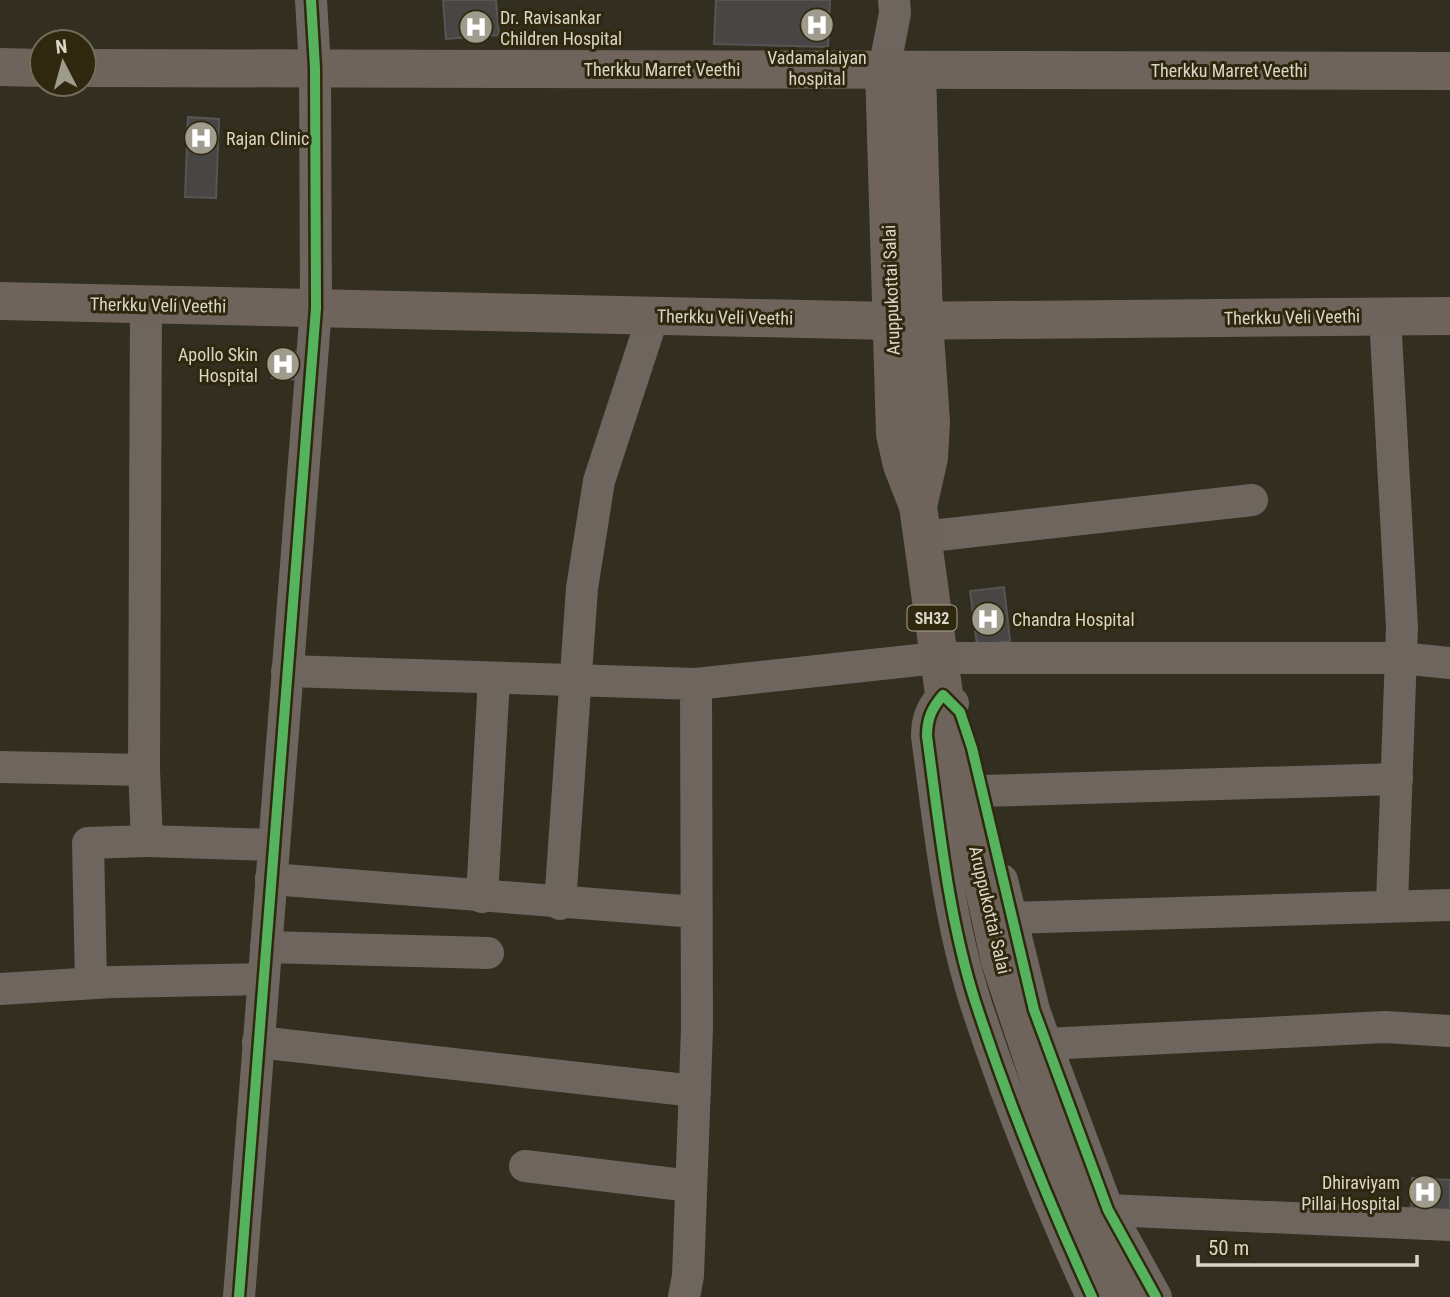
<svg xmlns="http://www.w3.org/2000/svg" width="1450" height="1297" font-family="'Roboto Condensed',sans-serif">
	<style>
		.building { fill: #484644; stroke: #575554; stroke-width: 2 }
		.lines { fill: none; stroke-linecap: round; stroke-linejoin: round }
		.minor { stroke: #6e655e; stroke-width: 32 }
		.major { stroke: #6e645b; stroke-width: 38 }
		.cycleway-casing { stroke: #2f280f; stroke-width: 15 }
		.cycleway { stroke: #56b35d; stroke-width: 10 }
		.labels { text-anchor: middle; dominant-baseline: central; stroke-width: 6; stroke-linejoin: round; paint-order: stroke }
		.shield { fill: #2f280f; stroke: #a7a290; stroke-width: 2 }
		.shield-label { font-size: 16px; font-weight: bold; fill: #dad6c7 }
		.poi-label { font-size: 18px; fill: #dad6c7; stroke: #2f280f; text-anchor: start }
		.street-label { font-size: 18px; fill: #dad6c7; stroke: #2f280f }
	</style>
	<rect width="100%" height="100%" fill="#322e20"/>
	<g class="building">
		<polygon points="443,0 496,0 499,35 446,39"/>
		<polygon points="716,0 830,0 828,47 714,44"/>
		<polygon points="188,117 219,119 216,198 185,197"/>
		<polygon points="274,351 304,352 302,380 272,378"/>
		<polygon points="1004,587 1010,641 977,645 970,591"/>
		<polygon points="1412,1178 1450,1180 1450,1216 1411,1214"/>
	</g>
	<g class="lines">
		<g class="minor">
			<polyline points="884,70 895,13 894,0"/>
			<polyline points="1385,316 1402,627 1392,904"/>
			<polyline points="922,537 1252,500"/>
			<polyline points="287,671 696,684 697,1029 688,1276 684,1297"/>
			<polyline points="696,684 937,658 1401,658 1450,663"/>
			<path d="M953,703L943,695C932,708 927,718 927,736C939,824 948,916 975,1001C1008,1102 1048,1201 1092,1297"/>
			<polyline points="0,767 144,770 147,841 274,845"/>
			<polyline points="144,770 146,304"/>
			<polyline points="981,791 1397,779"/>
			<polyline points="271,879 696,912"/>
			<polyline points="1002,880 1034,1010 1046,1044 1108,1210 1156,1297"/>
			<polyline points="482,897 494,678"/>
			<polyline points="560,904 582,588 599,481 653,316"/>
			<polyline points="1010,918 1450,905"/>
			<polyline points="266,947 488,953"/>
			<polyline points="91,983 88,843 147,841"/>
			<polyline points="0,989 112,982 263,979"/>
			<polyline points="258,1042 695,1091"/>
			<polyline points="1046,1044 1385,1027 1450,1031"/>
			<polyline points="525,1166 691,1186"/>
			<polyline points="1108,1210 1450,1225"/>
			<polyline points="239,1297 316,308 315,68 311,0"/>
		</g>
		<g class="major">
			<polyline points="0,67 42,68"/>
			<polyline points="84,68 1450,71"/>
			<polyline points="884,70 895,434 902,465 918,506 949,730 1000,961 1085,1216 1127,1297"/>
			<polyline points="917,70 924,321 931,422 929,458 918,506"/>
			<polyline points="0,301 891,321 1450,316"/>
		</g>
		<g class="cycleway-casing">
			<g id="cycleway">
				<polyline points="239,1297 316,308 315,68 311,0"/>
				<path d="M1092,1297C1048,1201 1008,1102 975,1001C948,916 939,824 927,736C927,718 932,708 943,695L960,712L972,748L1034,1010L1108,1210L1156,1297"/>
			</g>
		</g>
		<use href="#cycleway" class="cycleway"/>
	</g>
	<defs>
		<g id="hospital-disc" transform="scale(1.75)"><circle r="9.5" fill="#9f9b8d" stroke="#2f280f"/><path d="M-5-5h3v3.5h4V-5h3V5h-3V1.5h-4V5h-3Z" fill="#fff"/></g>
	</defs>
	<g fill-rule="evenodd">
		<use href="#hospital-disc" x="817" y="25"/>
		<use href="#hospital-disc" x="476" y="27"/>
		<use href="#hospital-disc" x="201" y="138"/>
		<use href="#hospital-disc" x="283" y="364"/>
		<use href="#hospital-disc" x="988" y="619"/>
		<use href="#hospital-disc" x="1425" y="1192"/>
	</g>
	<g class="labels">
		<rect class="shield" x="907.5" y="605.5" width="49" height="25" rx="5"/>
		<g class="shield-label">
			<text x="932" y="618">SH32</text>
		</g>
		<g class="poi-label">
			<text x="500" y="17">Dr. Ravisankar<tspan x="500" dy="21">Children Hospital</tspan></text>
			<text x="817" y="57" text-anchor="middle">Vadamalaiyan<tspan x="817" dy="21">hospital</tspan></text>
			<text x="226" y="138">Rajan Clinic</text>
			<text x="258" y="354" text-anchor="end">Apollo Skin<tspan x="258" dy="21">Hospital</tspan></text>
			<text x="1012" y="619">Chandra Hospital</text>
			<text x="1400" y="1182" text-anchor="end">Dhiraviyam<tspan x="1400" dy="21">Pillai Hospital</tspan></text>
		</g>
		<g class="street-label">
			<text x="662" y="69">Therkku Marret Veethi</text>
			<text x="1229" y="70">Therkku Marret Veethi</text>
			<text transform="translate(891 290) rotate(-92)">Aruppukottai Salai</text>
			<text transform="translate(158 305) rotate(1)">Therkku Veli Veethi</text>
			<text transform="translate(725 317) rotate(1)">Therkku Veli Veethi</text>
			<text transform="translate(1292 317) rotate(-1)">Therkku Veli Veethi</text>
			<text transform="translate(990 910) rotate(77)">Aruppukottai Salai</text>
		</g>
	</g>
	<g transform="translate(63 63) rotate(354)"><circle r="33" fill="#2f280f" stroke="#736e59" stroke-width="2"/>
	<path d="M0-5L12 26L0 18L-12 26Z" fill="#9f9b8d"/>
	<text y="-10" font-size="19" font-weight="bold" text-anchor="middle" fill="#dad6c7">N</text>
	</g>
	<path d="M1198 1255v10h219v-10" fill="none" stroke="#dad6c7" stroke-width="3.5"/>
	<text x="1208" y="1255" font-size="21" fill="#dad6c7" stroke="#2f280f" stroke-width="5" paint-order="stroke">50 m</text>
</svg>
